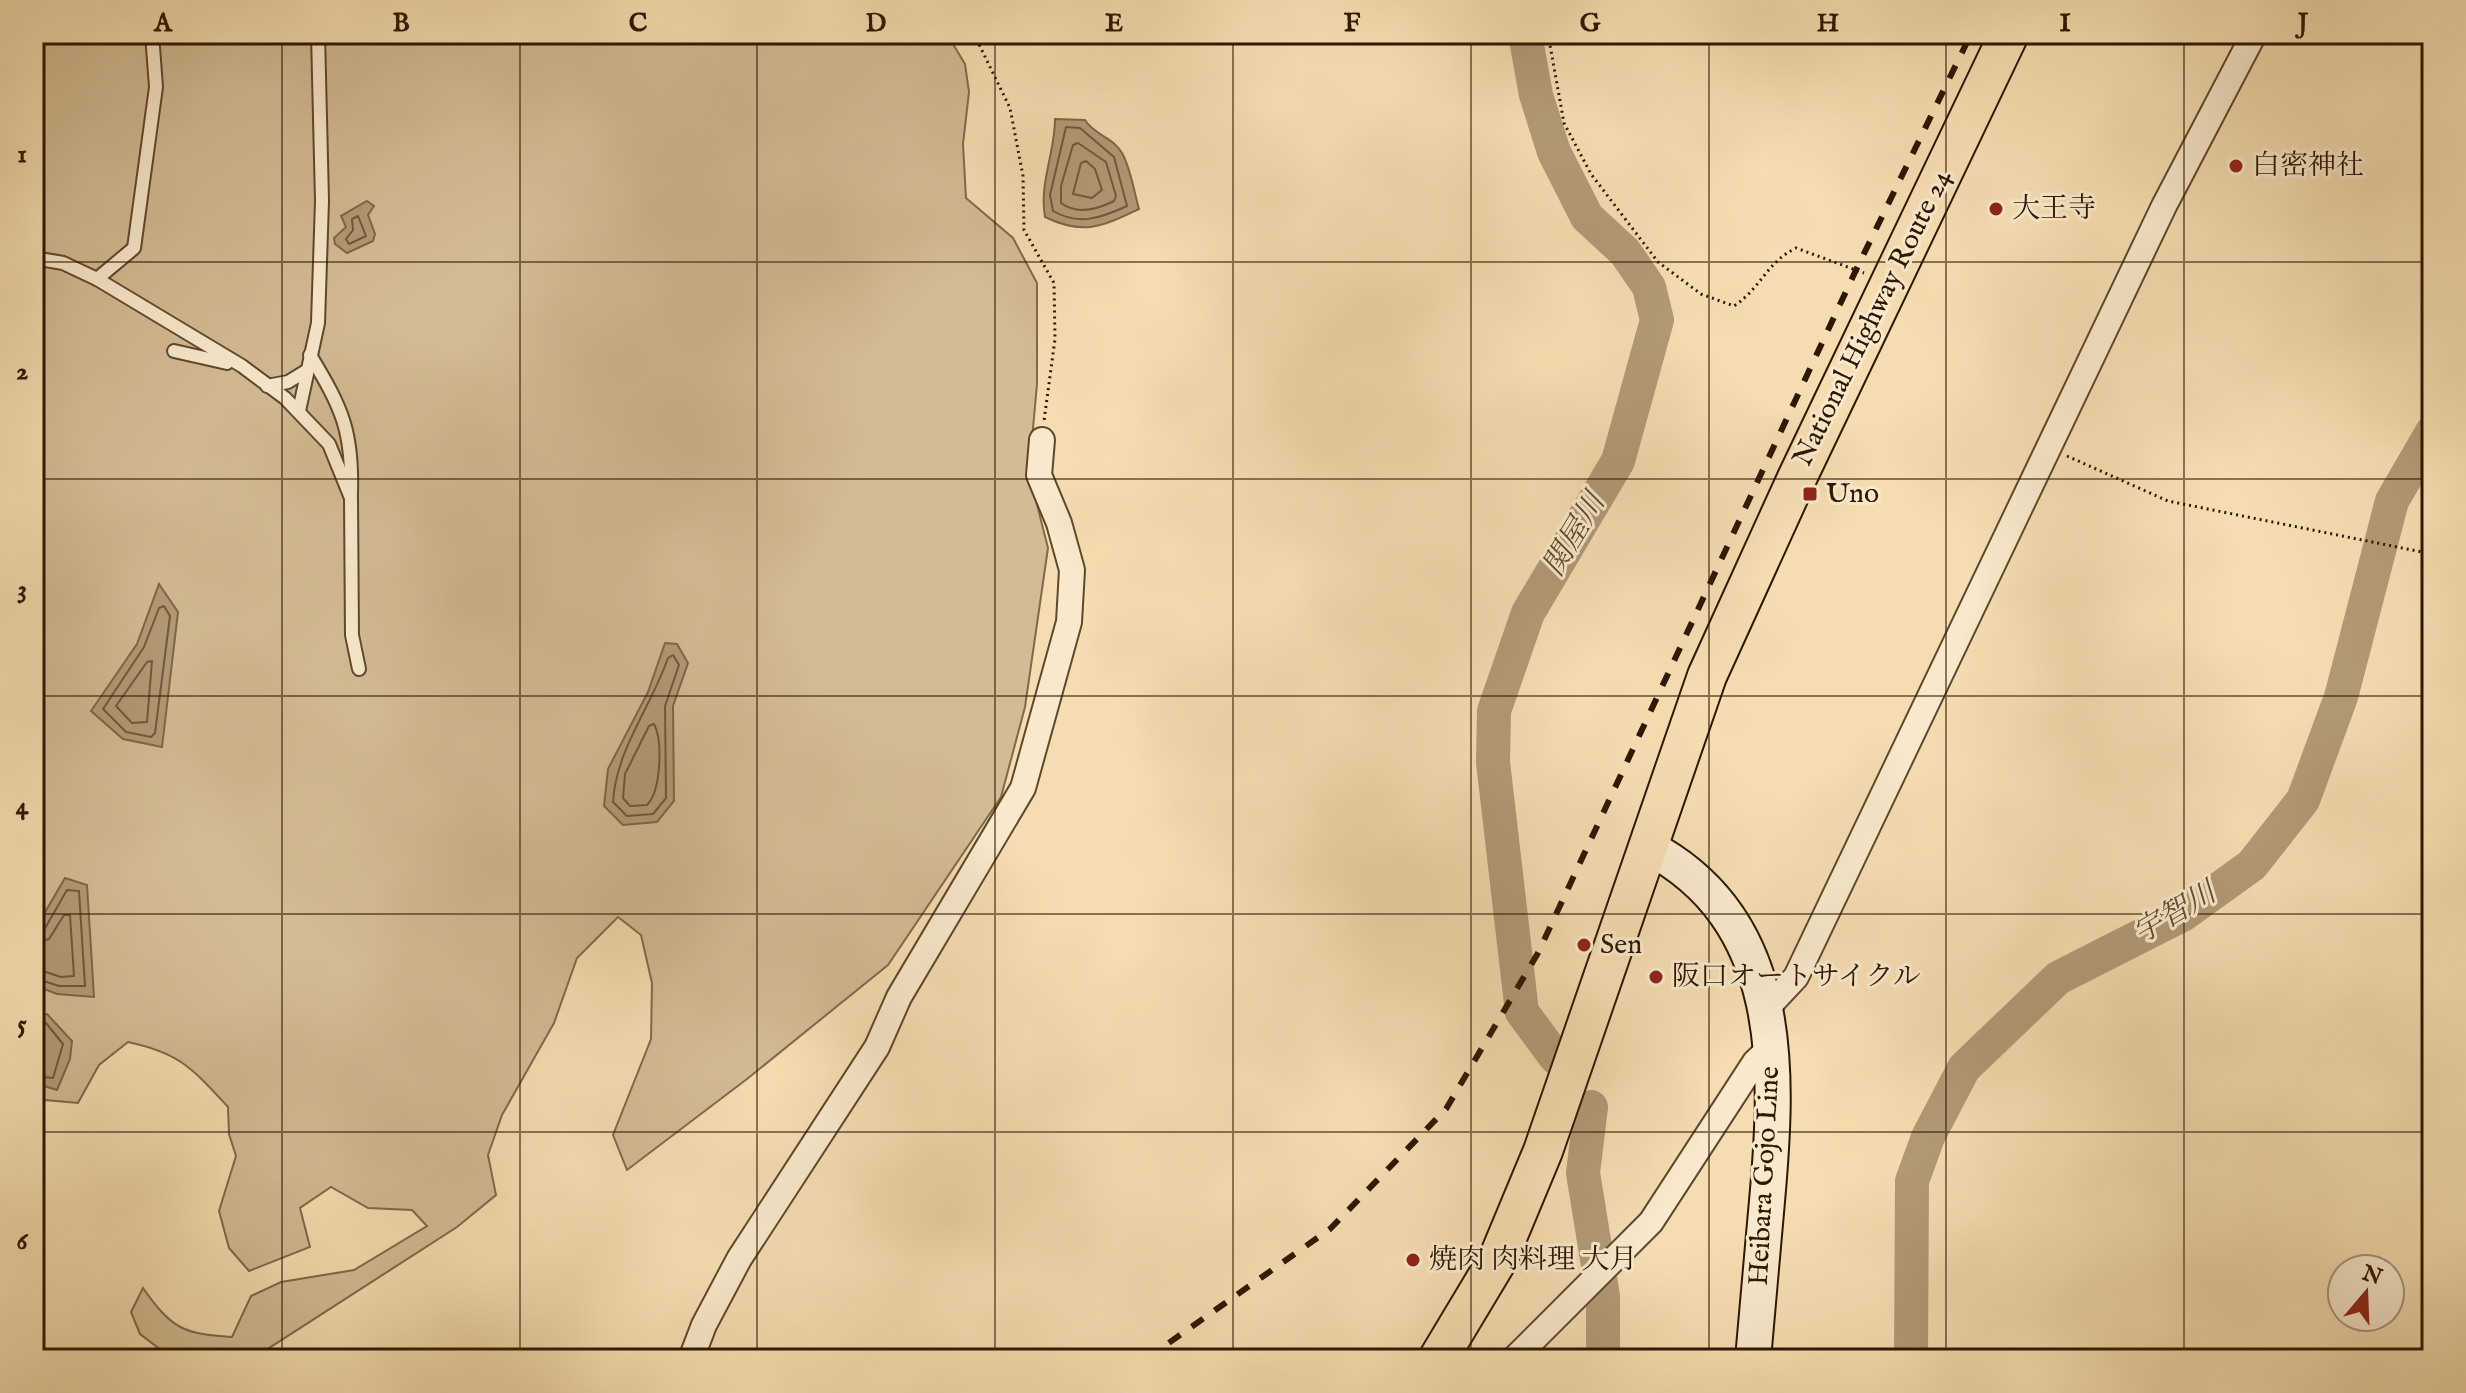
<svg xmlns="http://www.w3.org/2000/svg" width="2466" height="1393" font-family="'IM FELL English','Noto Serif JP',serif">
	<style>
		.green { fill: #d3bb93; stroke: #81694a; stroke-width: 2 }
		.water { fill: #b29a75; stroke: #7e6646; stroke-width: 2 }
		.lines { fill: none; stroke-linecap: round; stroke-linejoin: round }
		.shore { stroke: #70583a; stroke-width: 2 }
		.river { stroke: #b29a75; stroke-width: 34 }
		.service-casing { stroke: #60482c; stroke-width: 16 }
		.minor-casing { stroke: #60482c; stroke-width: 28 }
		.secondary-casing { stroke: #2f1700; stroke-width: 38 }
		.trunk-casing { stroke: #2f1700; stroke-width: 42 }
		.path { stroke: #2f1700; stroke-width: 3; stroke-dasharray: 2 4; stroke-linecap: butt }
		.service { stroke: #f8e9cc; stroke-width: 12 }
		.minor { stroke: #f8e9cc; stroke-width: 24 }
		.secondary { stroke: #f8e9cc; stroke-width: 34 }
		.trunk { stroke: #f5ddb1; stroke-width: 38 }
		.rail { stroke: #2f1700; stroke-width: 6; stroke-dasharray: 14 14; stroke-linecap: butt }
		.grid { fill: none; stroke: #2f1700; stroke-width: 2; stroke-opacity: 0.55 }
		.poi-dot { fill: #8f2418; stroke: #f8e9cc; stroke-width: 3 }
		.labels { text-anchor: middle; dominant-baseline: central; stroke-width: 6; stroke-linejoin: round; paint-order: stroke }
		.poi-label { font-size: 28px; fill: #2f1700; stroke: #f8e9cc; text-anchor: start }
		.street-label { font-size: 28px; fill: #2f1700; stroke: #f8e9cc }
		.water-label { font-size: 30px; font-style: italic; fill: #634b2f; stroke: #f8e9cc }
		.neatline { fill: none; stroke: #2f1700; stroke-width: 3 }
		.grid-label { font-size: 26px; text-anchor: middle; font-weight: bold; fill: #2f1700 }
	</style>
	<rect width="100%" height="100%" fill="#f5ddb1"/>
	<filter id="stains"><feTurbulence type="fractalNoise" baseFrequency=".0025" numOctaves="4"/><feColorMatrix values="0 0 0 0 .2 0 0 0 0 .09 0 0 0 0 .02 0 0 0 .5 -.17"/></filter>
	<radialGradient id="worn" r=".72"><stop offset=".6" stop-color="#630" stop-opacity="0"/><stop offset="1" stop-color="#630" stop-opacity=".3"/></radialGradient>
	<path class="green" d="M34,34H947L965,64L969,92L963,144L966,198L1013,238L1037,283V384L1029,473L1048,548L1025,707L1001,797L888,965L747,1079L627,1170L613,1135L651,1039L652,983L641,935L618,917L577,958L554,1023L502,1115L488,1155L496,1195L457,1227L252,1359H173L140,1334L131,1312L143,1288C172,1329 183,1334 232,1337L251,1296L281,1282L354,1270L427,1226L412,1210L368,1208L331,1187L300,1208L310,1247L249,1271L229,1248L219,1211L236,1156L229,1134L228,1107C193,1069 180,1053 128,1042L99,1065L78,1103L34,1099Z"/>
	<g class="water">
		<path d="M1055,119L1085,120C1094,135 1113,137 1122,153C1131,169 1134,192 1139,209C1103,226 1084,236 1045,217C1039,183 1055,153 1055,119Z"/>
		<polygon points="367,201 374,206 368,215 375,234 373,241 347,253 335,244 334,238 346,227 341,216"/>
		<polygon points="159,584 178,612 162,747 123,739 91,711 137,644"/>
		<polygon points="665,643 677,644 688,663 673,706 674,801 657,822 623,825 604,806 608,769 648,692"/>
		<polygon points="65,878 87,885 94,997 57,994 34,985 34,931"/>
		<polygon points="47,1014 72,1041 70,1059 57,1090 34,1083 34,1016"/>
	</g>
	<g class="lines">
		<g class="shore">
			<path d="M1066,127L1080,128L1114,157L1127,206C1101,218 1079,226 1053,211L1050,195Z"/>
			<path d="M1078,143L1106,162L1116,196L1114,201C1098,209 1077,215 1061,203V186L1073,145Z"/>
			<polygon points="1086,161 1095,169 1102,190 1092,198 1073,194 1081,163"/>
			<polygon points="358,216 366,236 349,244 346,239 353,230 352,219"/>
			<polygon points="164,606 170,616 155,733 151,737 126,732 103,709 144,647 159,608"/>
			<path d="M673,655L679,665L665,706L666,798L653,814L627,816L613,802C616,750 651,707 668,658Z"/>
			<polygon points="152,661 147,722 132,723 116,706 147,662"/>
			<path d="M654,724C663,741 661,791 647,805L630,806L623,798L625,774L649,726Z"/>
			<polyline points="34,934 44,930 67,890 79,891 85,986 59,986 34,978"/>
			<polyline points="34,944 49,939 64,915 70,915 74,976 61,977 34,968"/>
			<polyline points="34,1023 46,1023 63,1044 53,1078 34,1076"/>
		</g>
		<g class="river">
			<polyline points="1525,34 1536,95 1554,152 1587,217 1625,252 1649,287 1657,320 1618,461 1528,613 1494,711 1493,762 1522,1012 1556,1058"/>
			<polyline points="1591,1107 1583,1173 1603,1296 1603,1359"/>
			<polyline points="1911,1359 1912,1181 1928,1137 1964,1068 2058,978 2184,914 2252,865 2303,800 2341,697 2392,501 2432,432"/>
		</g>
		<g class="service-casing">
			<g id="service">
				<polyline points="34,258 63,263 97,279 242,366 285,398 329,444 351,498 352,635 359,669"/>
				<polyline points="97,279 134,248 156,87 152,34"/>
				<polyline points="174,351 227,363"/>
				<path d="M310,355C342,408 353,431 351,494"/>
				<polyline points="267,386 288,382 306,371"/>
				<polyline points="299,411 318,323 322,201 318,34"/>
			</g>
		</g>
		<g class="minor-casing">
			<g id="minor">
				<polyline points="1767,1008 1796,977 2164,206 2254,34"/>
				<polyline points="691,1359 704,1325 739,1259 877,1047 899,997 1023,788 1069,622 1072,570 1059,523 1039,475 1042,440"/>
				<polyline points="1514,1359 1651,1222 1755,1062 1772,1046"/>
			</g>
		</g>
		<g class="secondary-casing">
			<path id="secondary" d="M1648,847C1785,919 1779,1068 1767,1201C1762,1254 1758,1306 1753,1359"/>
		</g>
		<g class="trunk-casing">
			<polyline id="trunk" points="1438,1359 1498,1259 1543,1151 1707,676 1797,478 2009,34"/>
		</g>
		<g class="path">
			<polyline points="974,34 1010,108 1023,176 1024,230 1054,283 1055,339 1044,421"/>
			<path d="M1548,34L1564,123L1591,174L1658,262L1701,294L1734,306C1762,287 1766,263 1796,248L1864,273"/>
			<polyline points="2067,456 2168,501 2432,554"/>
		</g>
		<use href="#service" class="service"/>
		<use href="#minor" class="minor"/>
		<use href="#secondary" class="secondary"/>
		<use href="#trunk" class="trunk"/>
		<polyline class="rail" points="1146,1359 1330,1229 1446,1109 1538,953 1856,270 1971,34"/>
	</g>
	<path class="grid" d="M282,34V1359M520,34V1359M757,34V1359M995,34V1359M1233,34V1359M1471,34V1359M1709,34V1359M1946,34V1359M2184,34V1359M34,262H2432M34,479H2432M34,696H2432M34,914H2432M34,1132H2432"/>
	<g class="poi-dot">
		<circle cx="2236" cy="166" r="8"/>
		<circle cx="1996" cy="209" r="8"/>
		<rect x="1802" y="486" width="16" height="16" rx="4"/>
		<circle cx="1584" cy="945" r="8"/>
		<circle cx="1656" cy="977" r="8"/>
		<circle cx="1413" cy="1260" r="8"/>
	</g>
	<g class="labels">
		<g class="poi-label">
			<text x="2252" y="166">白密神社</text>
			<text x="2012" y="209">大王寺</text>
			<text x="1826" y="494">Uno</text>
			<text x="1600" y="945">Sen</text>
			<text x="1672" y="977">阪口オートサイクル</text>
			<text x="1429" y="1260">焼肉 肉料理 大月</text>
		</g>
		<g class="street-label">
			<text transform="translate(1873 318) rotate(-64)">National Highway Route 24</text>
			<text transform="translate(1765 1176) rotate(-87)">Heibara Gojo Line</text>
		</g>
		<g class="water-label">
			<text transform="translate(1575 535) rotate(-59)">関屋川</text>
			<text transform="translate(2175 914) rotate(-31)">宇智川</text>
		</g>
	</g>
	<rect width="2466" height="1393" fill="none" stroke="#f5ddb1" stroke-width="88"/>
	<g transform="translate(2366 1293) rotate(19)"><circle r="38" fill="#f8e9cc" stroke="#a8957a" stroke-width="2"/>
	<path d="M0-6L14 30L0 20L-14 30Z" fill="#8f2418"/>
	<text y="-12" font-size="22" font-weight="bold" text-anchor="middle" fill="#2f1700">N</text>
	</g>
	<rect x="44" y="44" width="2378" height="1305" class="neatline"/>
	<g class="grid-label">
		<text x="163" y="31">A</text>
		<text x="401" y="31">B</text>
		<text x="638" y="31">C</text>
		<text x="876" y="31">D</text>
		<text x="1114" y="31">E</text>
		<text x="1352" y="31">F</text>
		<text x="1590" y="31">G</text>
		<text x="1828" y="31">H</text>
		<text x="2065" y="31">I</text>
		<text x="2303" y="31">J</text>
		<text x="22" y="162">1</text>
		<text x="22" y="379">2</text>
		<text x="22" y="597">3</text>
		<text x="22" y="814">4</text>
		<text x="22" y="1032">5</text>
		<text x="22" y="1249">6</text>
	</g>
	<rect width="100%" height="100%" filter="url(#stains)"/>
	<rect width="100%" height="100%" fill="url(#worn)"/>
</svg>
